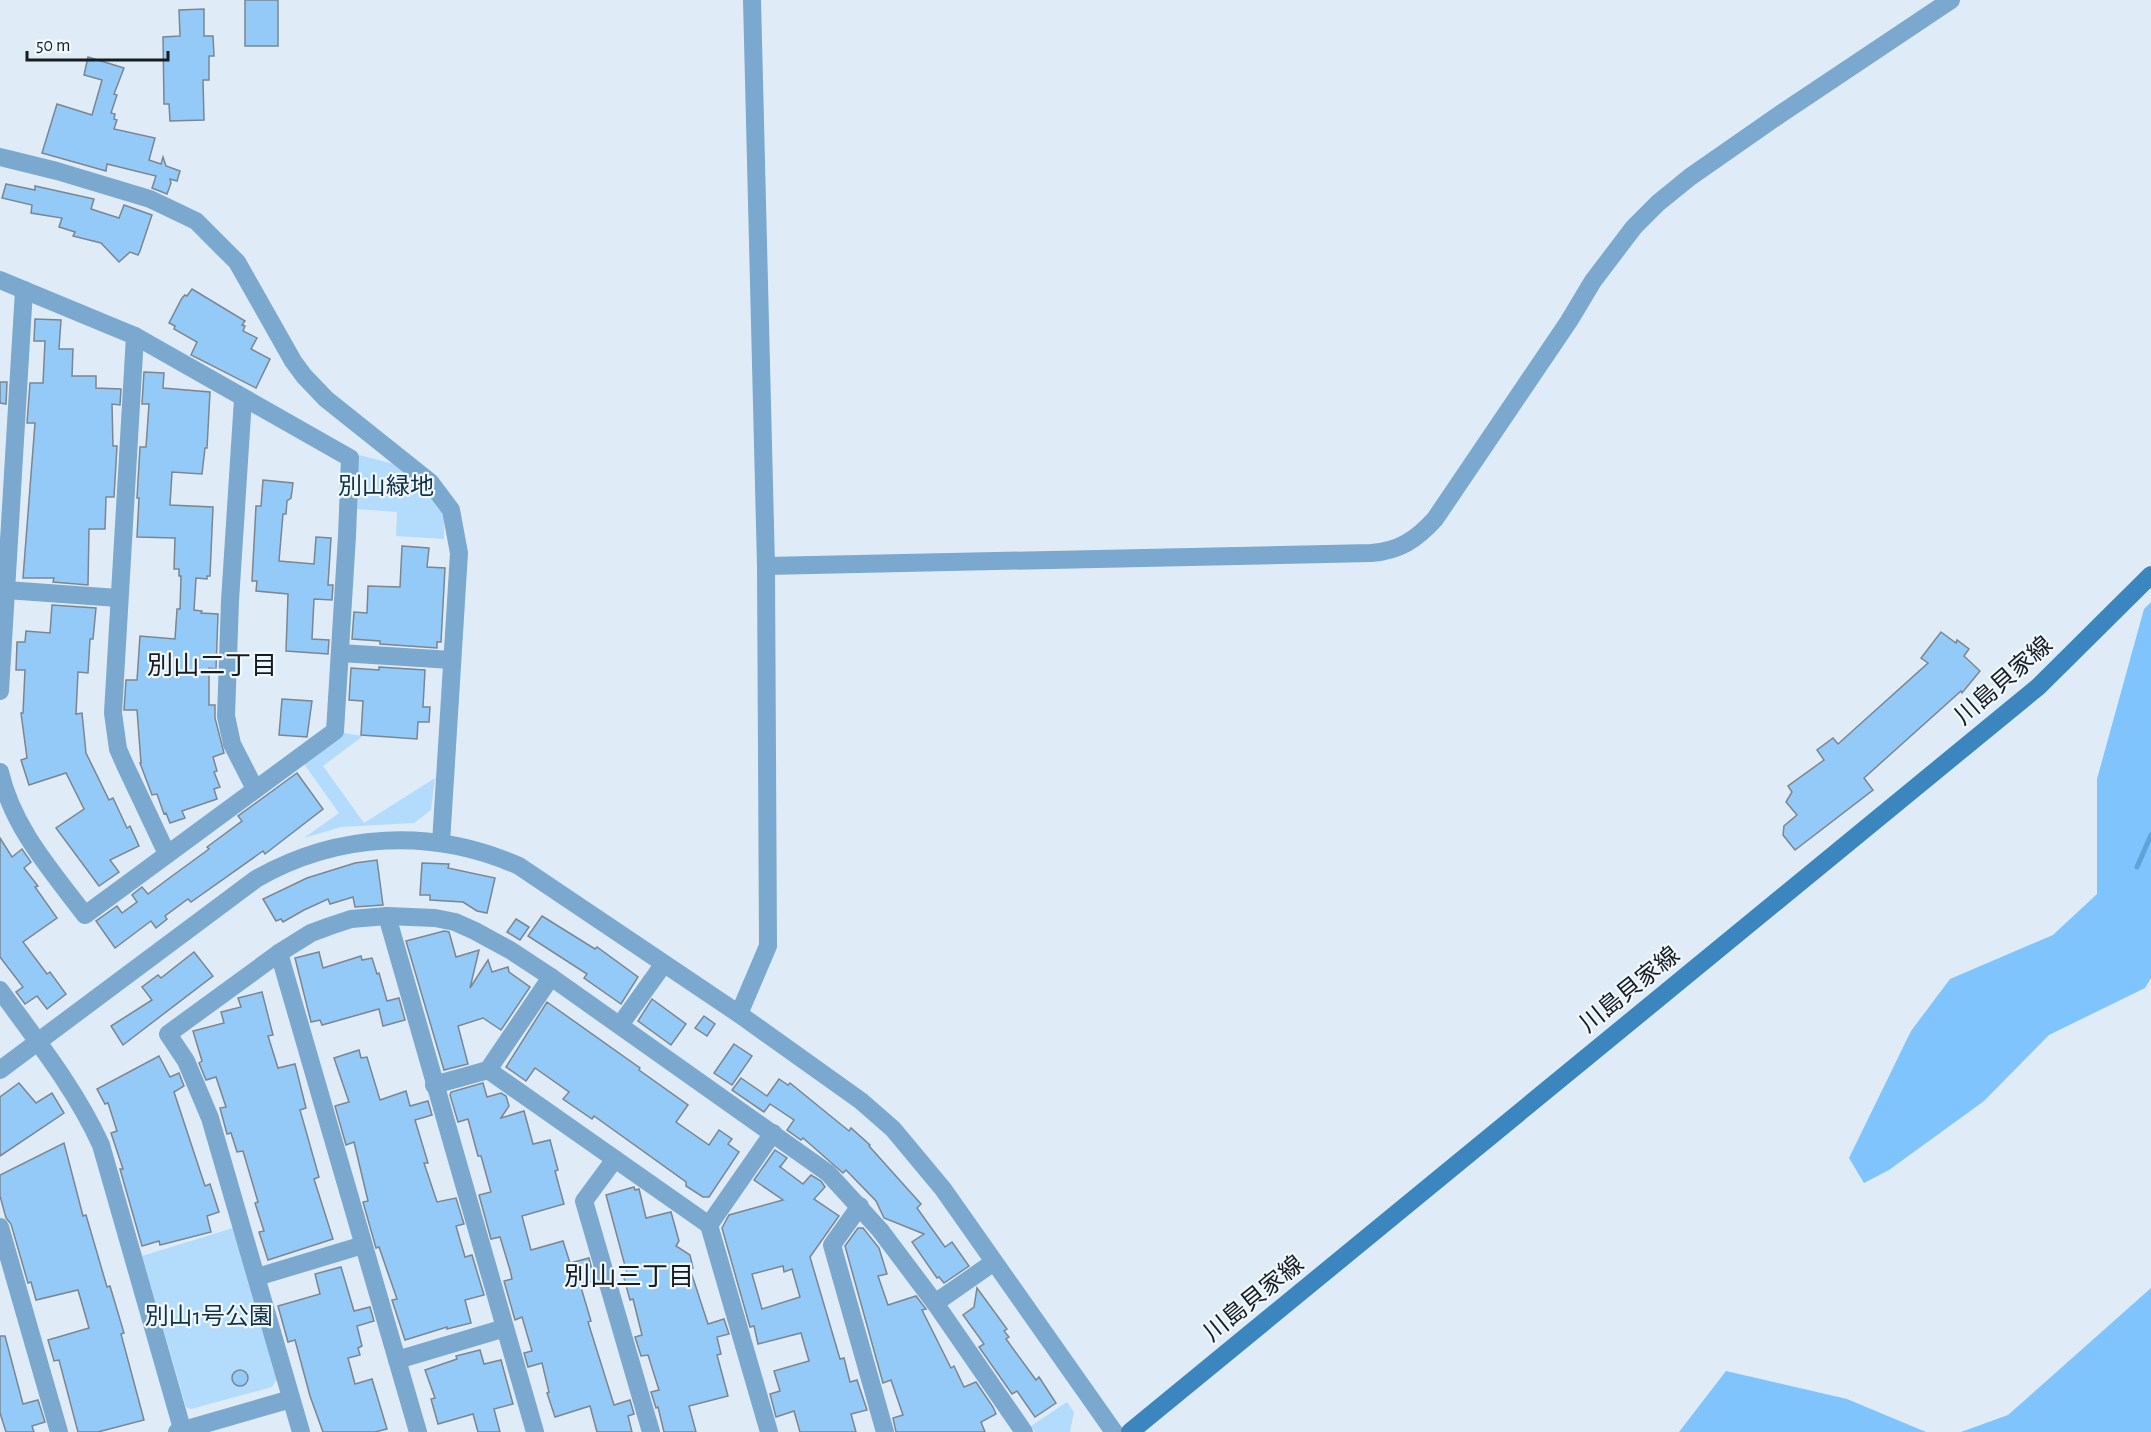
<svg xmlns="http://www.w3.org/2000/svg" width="2151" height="1432" font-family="'Alegreya Sans','Noto Sans JP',sans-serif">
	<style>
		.green { fill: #b3dbfc }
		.forest { fill: #7fc4fc }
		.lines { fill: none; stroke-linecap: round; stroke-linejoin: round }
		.stream { stroke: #5ea3da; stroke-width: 5 }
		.building { fill: #94caf7; stroke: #7b8691; stroke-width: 1.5; fill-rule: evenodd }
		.minor { stroke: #7aa8ce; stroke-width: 18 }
		.tertiary { stroke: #7aa8ce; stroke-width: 18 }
		.secondary { stroke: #3b86be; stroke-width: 18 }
		.labels { text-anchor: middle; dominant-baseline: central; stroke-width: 4.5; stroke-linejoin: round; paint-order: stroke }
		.park-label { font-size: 24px; fill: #112f45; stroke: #f0f8ff }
		.street-label { font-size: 24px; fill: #171c20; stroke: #f0f8ff }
		.neighbourhood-label { font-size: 26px; fill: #171c20; stroke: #f0f8ff }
	</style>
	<rect width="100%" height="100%" fill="#dfecf7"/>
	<g class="green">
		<polygon points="359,455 398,465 428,491 440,508 444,518 444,539 396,536 397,512 356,509"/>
		<polygon points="344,733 363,736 323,766 364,823 435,778 431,810 414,823 341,827 304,838 339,813 304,764"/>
		<polygon points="233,1228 277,1379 272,1387 191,1409 186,1407 142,1256"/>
		<polygon points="1067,1402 1074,1412 1070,1432 1035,1432 1031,1426"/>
	</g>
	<g class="forest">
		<polygon points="2151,602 2151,978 2145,988 2049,1035 1984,1101 1889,1170 1864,1183 1849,1158 1911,1031 1950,979 2053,935 2097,894 2097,779 2144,609"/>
		<polygon points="2151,1288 2151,1432 1961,1432 2008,1415"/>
		<polygon points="1726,1371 1847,1399 1926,1432 1679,1432"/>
	</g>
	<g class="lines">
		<polyline class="stream" points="2137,867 2151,835"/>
	</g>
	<g class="building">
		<rect x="245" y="0" width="33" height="46"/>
		<polygon points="204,9 204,36 213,36 214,56 209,56 209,80 203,80 204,120 170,121 169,104 164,104 163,37 180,36 179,10"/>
		<polygon points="88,57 124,68 114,94 117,95 111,113 115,114 114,119 117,120 114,129 155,138 149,160 161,164 163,157 166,166 180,171 177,181 170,179 171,183 167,194 152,188 156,176 107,164 106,171 42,153 57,104 92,115 102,80 84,75"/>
		<polygon points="6,184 35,190 35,186 94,199 91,209 119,218 124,205 152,215 140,251 138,255 130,252 119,262 101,243 73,236 75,232 59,227 62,218 31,213 32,205 2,198"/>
		<polygon points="192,289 245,321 242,325 245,326 243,331 257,338 251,349 270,359 256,388 191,355 197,342 174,329 175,326 169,323 182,298 185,295 187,296"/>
		<polygon points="35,319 61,320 59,349 73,349 72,376 96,376 96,388 121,389 120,405 112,404 113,446 117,446 114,497 106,497 105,529 89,529 88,585 53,582 54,578 23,578 35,423 27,423 30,383 43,383 45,341 34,341"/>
		<polygon points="144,372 164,373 163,388 210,392 207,448 205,448 202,474 172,472 170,505 213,507 210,576 207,576 207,579 196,578 194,610 202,611 201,613 218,614 216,669 209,668 209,705 215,705 215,718 224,753 213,757 217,771 214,772 220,787 214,789 217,799 182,811 185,818 170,823 166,813 164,814 157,794 152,795 140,763 141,763 137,710 124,710 126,680 137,680 140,636 175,639 177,609 180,609 181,576 179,576 179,569 174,569 175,538 137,537 139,498 137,498 140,447 146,447 149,404 142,404"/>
		<polygon points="0,382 7,382 6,404 0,403"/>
		<polygon points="263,480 293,483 291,498 287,501 286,514 283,514 279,561 314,564 316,537 331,538 328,585 333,585 332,600 314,599 312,639 329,640 328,654 286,651 288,594 256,591 257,581 252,581 256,506 261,506"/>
		<polygon points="402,546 429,548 427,567 445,568 441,642 437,642 437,648 380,644 380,641 352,639 354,612 367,613 368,586 400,587"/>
		<polygon points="52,605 96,608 93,639 90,639 88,673 78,672 76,714 82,713 86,753 109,800 113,798 127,828 130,826 139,846 110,860 119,872 99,886 56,828 84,809 66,773 29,785 21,760 27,758 21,713 23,713 25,670 16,670 17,642 25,642 26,631 50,633"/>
		<polygon points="1941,632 1956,643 1957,640 1969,649 1964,656 1980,671 1962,693 1961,691 1864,778 1873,790 1795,850 1783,835 1784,826 1797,815 1786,802 1792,792 1788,786 1824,760 1817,750 1833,738 1838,744 1928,663 1921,658"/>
		<polygon points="379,667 425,670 423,707 430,707 429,722 418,722 417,739 361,735 363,701 349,700 351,668 379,670"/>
		<polygon points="282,699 312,701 307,737 279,735"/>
		<polygon points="297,773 323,809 265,854 263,851 191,902 188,899 165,916 167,919 156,928 151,921 115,948 96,921 117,906 122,913 137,902 132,895 142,887 148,894 168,879 209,849 207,847 242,821 238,816"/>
		<polygon points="0,838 12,857 22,849 31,862 24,868 38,886 35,887 57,918 23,942 47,974 50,972 66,994 47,1009 37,996 25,1004 16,992 23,987 0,957"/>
		<polygon points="377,860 383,905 355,907 353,897 330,904 328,899 304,910 283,922 281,919 276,921 263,899 307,878 355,863"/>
		<polygon points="422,863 449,864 448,868 495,878 487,913 477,911 463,902 430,900 430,895 420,895"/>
		<polygon points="542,916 595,949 597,947 638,977 621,1004 584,978 587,974 528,936"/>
		<polygon points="516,919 529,927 520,940 507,932"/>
		<polygon points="444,931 449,932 456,957 479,950 470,988 488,960 492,972 508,967 509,972 530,987 501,1030 483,1018 458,1026 468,1064 444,1070 406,941"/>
		<polygon points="194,952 213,976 123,1045 111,1026 152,1000 142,987 158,975 161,978"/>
		<polygon points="319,952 323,968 361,956 362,960 372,958 377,974 379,973 387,1001 399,998 405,1020 383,1026 379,1009 322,1025 320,1020 311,1022 295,958"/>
		<polygon points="262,992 273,1035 268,1036 278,1068 295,1064 306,1108 300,1110 319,1177 314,1179 333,1239 268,1260 259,1232 264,1231 255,1203 258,1202 243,1151 237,1152 231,1133 227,1134 220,1108 226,1107 216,1077 206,1080 199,1063 202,1061 193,1031 224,1023 221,1012 241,1007 238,998"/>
		<polygon points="652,999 686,1024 671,1045 638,1021"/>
		<polygon points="547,1002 640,1068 639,1070 688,1105 676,1122 709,1145 719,1130 732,1139 728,1144 739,1152 709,1197 703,1197 686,1186 686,1182 594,1116 592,1119 563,1099 569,1092 535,1068 526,1081 506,1067"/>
		<polygon points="704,1016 715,1024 707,1036 695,1028"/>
		<polygon points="734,1044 752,1056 732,1085 714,1073"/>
		<polygon points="359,1050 361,1058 367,1057 380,1100 406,1091 410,1106 428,1101 432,1115 415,1120 428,1163 424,1163 437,1202 456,1198 464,1224 456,1226 465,1257 472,1255 484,1295 465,1300 471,1323 447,1329 447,1327 405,1340 392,1300 397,1299 379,1247 376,1248 363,1202 368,1201 354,1142 346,1145 335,1106 349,1102 334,1058"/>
		<polygon points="159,1056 170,1077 179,1073 184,1086 174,1092 205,1186 210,1184 219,1212 207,1216 211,1232 160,1245 159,1241 142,1246 120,1169 123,1169 111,1133 117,1131 108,1103 105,1104 97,1089"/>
		<polygon points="741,1078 767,1096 779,1079 788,1085 790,1083 849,1131 851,1128 870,1145 869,1146 921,1204 917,1208 945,1247 952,1242 969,1266 944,1283 939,1277 937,1278 912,1242 924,1234 884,1218 876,1201 846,1170 843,1173 803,1138 801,1140 787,1130 794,1120 770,1104 764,1112 732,1090"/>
		<polygon points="19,1083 36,1103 52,1093 64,1113 0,1156 0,1097"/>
		<polygon points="483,1083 487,1097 501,1093 506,1096 509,1106 501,1118 524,1111 533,1144 550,1140 558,1170 555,1171 564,1204 522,1216 531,1250 563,1241 570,1263 589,1258 595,1281 580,1284 591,1321 588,1322 614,1405 630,1400 634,1414 628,1416 632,1432 597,1432 590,1406 555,1417 547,1393 549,1392 542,1363 528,1367 524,1353 532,1351 522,1317 515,1320 504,1281 512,1279 510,1270 500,1237 491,1239 479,1195 491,1192 481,1156 478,1156 468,1119 458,1122 450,1095 451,1092"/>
		<polygon points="64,1143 83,1216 86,1215 107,1287 110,1286 124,1333 121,1334 144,1420 98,1432 78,1432 59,1360 54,1361 48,1340 89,1328 78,1290 36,1300 31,1282 28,1283 11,1224 6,1218 0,1196 0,1175"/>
		<path d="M775,1150L787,1158L780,1167L779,1166L803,1184L811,1175L821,1181L825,1187L814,1199L839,1216L810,1257L840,1359L844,1358L850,1382L857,1380L867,1410L851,1414L856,1432H800L794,1411L776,1417L770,1394L780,1391L774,1371L809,1361L801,1333L758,1344L754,1326L750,1327L722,1228L729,1215L783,1200L754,1180ZM783,1266L784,1272L792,1269L800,1297L762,1309L752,1274Z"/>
		<polygon points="634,1187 635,1190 639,1189 646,1218 671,1212 679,1241 676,1246 690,1255 693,1268 690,1269 708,1324 724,1319 729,1334 717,1337 721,1354 717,1355 728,1396 689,1406 696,1432 664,1432 658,1407 656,1408 651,1392 659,1390 648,1355 641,1356 635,1337 642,1335 633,1299 630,1300 624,1278 628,1277 606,1195"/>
		<polygon points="858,1228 863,1228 879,1248 887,1274 878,1276 888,1305 916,1296 926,1309 922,1310 951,1368 954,1366 964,1387 976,1382 993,1407 996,1414 981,1422 985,1432 896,1432 893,1418 903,1415 891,1380 883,1383 845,1246"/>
		<polygon points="341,1267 354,1311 370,1307 374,1321 357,1326 362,1346 358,1348 360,1355 348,1358 355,1384 372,1379 387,1429 375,1432 323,1432 310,1396 295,1340 288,1342 278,1306 320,1294 315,1274"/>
		<polygon points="977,1288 1007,1329 1004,1331 1009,1337 1006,1339 1036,1380 1039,1377 1056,1403 1035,1417 1017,1391 1012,1394 979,1347 984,1344 963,1315 974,1307"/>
		<polygon points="0,1336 5,1336 23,1404 38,1400 45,1422 32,1426 34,1432 6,1432 0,1413"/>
		<polygon points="480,1350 484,1364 501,1360 513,1404 494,1409 500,1432 478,1432 473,1414 438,1424 431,1399 435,1398 425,1370 457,1359 456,1356"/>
		<circle cx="240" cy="1378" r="8"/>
	</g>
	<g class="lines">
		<g class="minor">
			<polyline points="0,157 57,171 150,199 196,221 237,262 293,361 304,376 326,399 430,482 451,510 459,553 441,843"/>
			<path d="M0,280L135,336L350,458L347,536L335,731L85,915C51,870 13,828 0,772"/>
			<polyline points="135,336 113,713 118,749 125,765 167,854"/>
			<polyline points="243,399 230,601 226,716 232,744 255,789"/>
			<path d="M766,566L1371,553C1399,551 1416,540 1435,519L1569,321L1593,281L1634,227L1658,203L1690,177L1782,113L1951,0"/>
			<polyline points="6,590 118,598"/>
			<polyline points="340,653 452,660"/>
			<polyline points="0,691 24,290"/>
			<polyline points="387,916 535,1432"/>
			<polyline points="279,953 418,1432"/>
			<path d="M0,990C36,1040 75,1088 101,1145L183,1432"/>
			<polyline points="739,1014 768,946 766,566 752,0"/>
			<polyline points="620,1025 663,965"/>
			<polyline points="488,1070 709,1225 769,1432"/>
			<polyline points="434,1085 488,1070 551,977"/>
			<polyline points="615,1159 584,1201 651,1432"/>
			<polyline points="860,1206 832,1245 885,1432"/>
			<polyline points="709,1225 773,1133"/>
			<polyline points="0,1227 59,1432"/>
			<polyline points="257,1277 363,1245"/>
			<polyline points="935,1303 994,1262"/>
			<polyline points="397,1360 505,1328"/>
			<polyline points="177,1432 291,1399"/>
			<polyline points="301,1432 210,1118 186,1061 168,1034 279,953 311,933 330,926 351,919 387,916 435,918 455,922 475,931 510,950 551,977 828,1173 880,1230 935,1303 1024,1432"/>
		</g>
		<path class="tertiary" d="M0,1070L256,879C338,832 433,828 519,866L739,1014L861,1101L893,1129L943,1189L1114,1432"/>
		<polyline class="secondary" points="1130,1432 2038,687 2151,575"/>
	</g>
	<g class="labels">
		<g class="park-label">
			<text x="386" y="487">別山緑地</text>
			<text x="209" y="1317">別山1号公園</text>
		</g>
		<g class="street-label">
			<text transform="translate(2004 681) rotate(-41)">川島貝家線</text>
			<text transform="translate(1630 990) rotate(-39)">川島貝家線</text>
			<text transform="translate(1254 1299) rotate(-39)">川島貝家線</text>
		</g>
		<g class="neighbourhood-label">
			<text x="212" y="666">別山二丁目</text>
			<text x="629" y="1277">別山三丁目</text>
		</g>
	</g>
	<path d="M27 51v9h141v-9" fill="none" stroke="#171c20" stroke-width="3"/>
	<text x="36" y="51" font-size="18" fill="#171c20" stroke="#f0f8ff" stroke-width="4.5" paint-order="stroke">50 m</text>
</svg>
